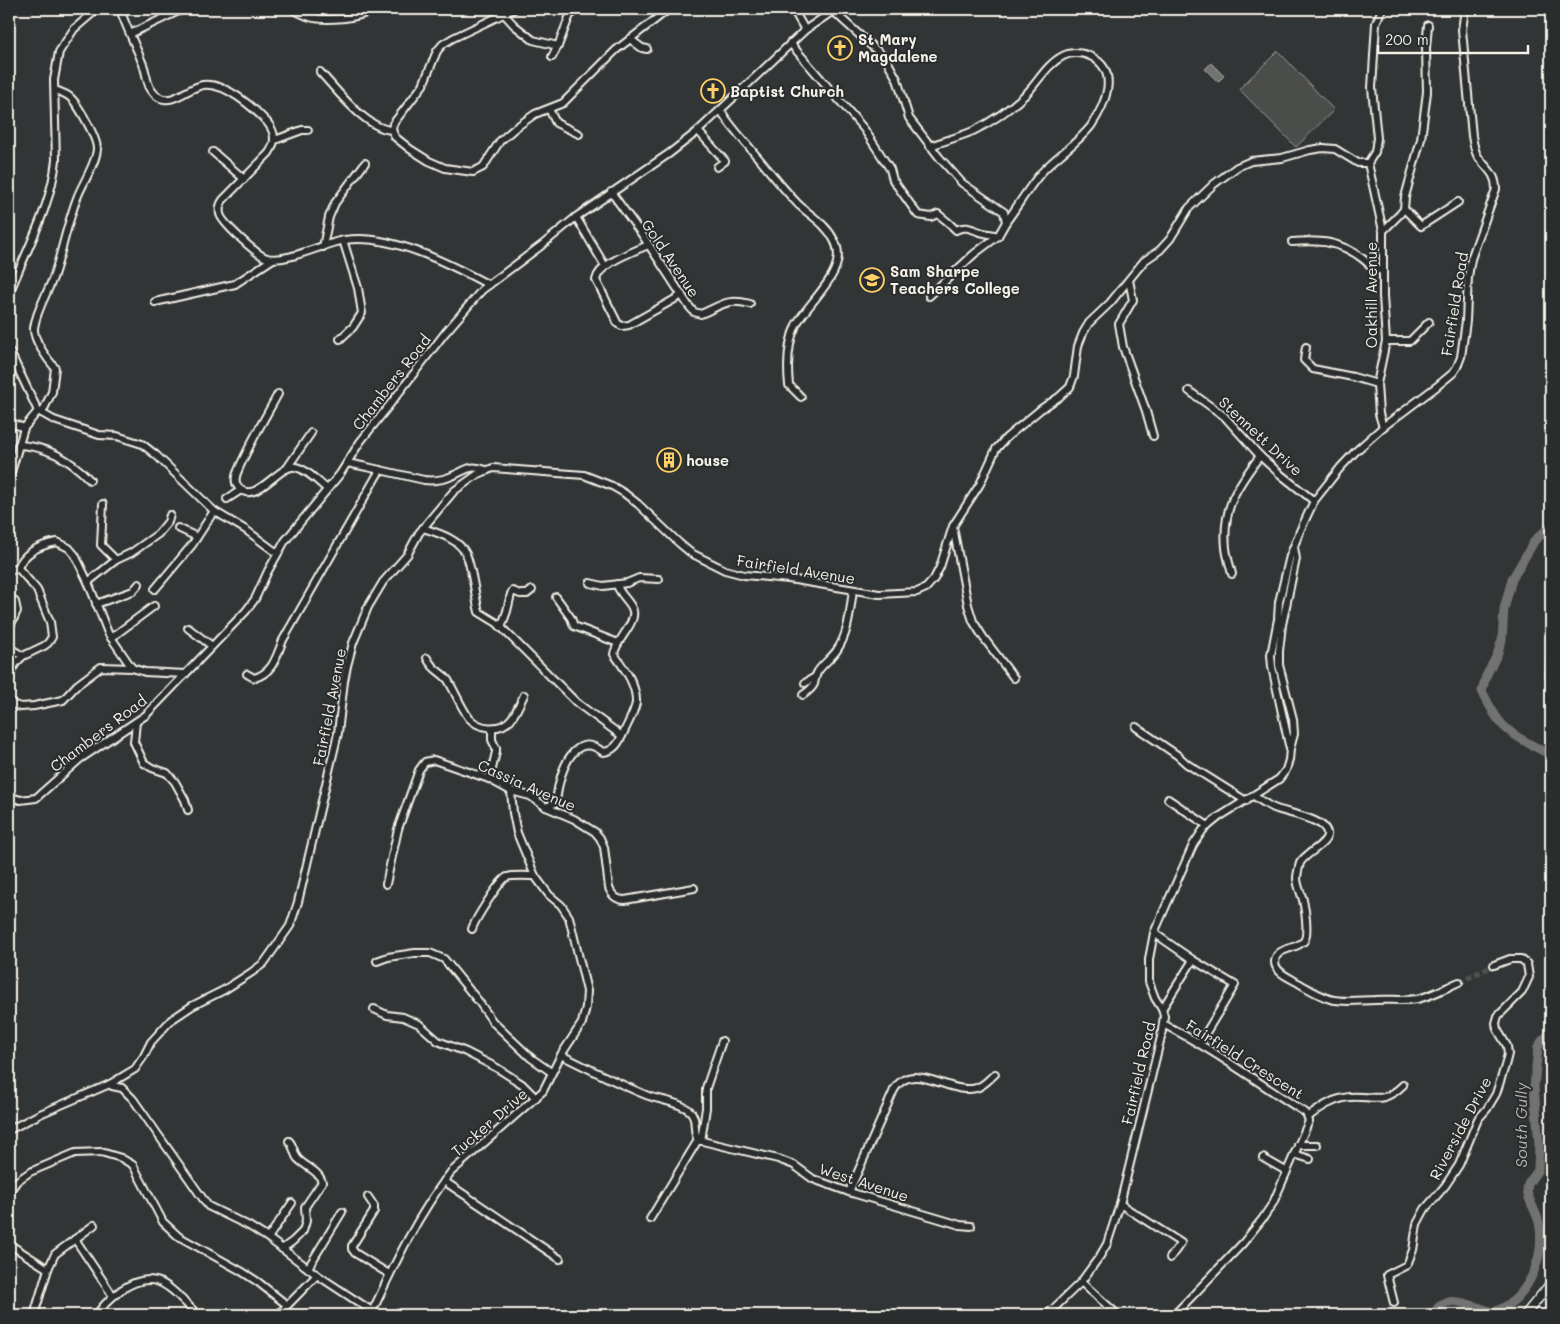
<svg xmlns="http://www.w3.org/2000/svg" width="1560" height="1324" font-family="Mali,sans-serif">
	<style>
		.green { fill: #4b4d4c; stroke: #a09f9a }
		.water { fill: #727370; stroke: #a6a5a0 }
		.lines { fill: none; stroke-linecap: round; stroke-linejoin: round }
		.river { stroke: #727370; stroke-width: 9 }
		.minor-tunnel { stroke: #4f5150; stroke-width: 6; stroke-dasharray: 6 3; stroke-linecap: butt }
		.minor-casing { stroke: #f4f1e8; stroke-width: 10 }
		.major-casing { stroke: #f4f1e8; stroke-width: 11 }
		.minor { stroke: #2a2d2e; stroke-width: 6 }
		.major { stroke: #2a2d2e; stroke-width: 8 }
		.labels { text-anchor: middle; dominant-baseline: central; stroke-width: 4; stroke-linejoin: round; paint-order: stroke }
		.poi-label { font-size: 15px; font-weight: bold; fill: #f4f1e8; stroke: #2a2d2e; text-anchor: start }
		.street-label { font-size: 15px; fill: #f4f1e8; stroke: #2a2d2e }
		.water-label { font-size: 16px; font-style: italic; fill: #b3b2ac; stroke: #2a2d2e }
	</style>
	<rect width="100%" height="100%" fill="#323535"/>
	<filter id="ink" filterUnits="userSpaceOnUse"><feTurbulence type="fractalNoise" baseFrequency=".02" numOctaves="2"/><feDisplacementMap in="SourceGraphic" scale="10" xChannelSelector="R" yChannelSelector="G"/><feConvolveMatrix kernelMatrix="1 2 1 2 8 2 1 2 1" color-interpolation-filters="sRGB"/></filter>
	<g filter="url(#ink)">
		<polygon class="green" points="1278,51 1334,110 1296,147 1239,89"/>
		<polygon class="water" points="1211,63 1224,76 1218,82 1205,69"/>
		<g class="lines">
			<g class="river">
				<path d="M1551,526L1535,540L1512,579L1504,609L1502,640L1497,655L1486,676L1482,691C1489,705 1498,724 1512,733C1524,742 1538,748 1551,755"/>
				<path d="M1434,1315C1443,1289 1475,1308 1494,1312C1527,1300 1544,1261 1540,1228C1539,1215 1529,1203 1527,1191L1528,1184L1538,1170L1539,1144L1534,1087L1538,1047L1542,1041L1551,1032"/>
			</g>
			<polyline class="minor-tunnel" points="1459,982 1494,965"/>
			<g class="minor-casing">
				<g id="minor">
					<path d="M120,9C126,27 135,44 142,62C146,70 146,80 150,88C152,91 154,94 157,96C172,107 188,87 203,85C225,82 253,107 267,122C276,133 276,142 269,153L223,200C220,204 219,209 220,214C222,223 258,256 267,258C287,263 324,243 345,240C390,233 450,264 489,285"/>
					<path d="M292,9C298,12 304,15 310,17C324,21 362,19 372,9"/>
					<polyline points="514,9 453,38 443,44 437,51 423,85 393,124 392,130 395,137 410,149 429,161 445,168 473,172 483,167 500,141 515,128 535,114 563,103 616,50 669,9"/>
					<polyline points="793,9 805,30"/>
					<polyline points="833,11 886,59 897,79 909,118 939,157 962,183 1004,212 1006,222 998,236 974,254 929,296"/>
					<polyline points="504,14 514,25 533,40 558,46 570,15 579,9"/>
					<polyline points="130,34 183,9"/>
					<polyline points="630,39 642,48 647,49"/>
					<path d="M790,43L864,129L890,169L893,180L918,215L931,217L938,214L949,223L956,230C964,225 972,229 980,232C986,234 992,234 998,236"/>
					<polyline points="552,57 558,46"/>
					<path d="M320,72C337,90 366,129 392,130"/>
					<polyline points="549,109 556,123 579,134"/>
					<path d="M721,111C730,126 743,139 754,153C769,170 783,189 799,205C811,216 826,224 834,240C851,270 809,300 796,325C787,344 787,365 789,385L801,397"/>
					<polyline points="698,131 725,161 717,167"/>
					<polyline points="275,140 302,130 308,130"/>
					<path d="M930,146C944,141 959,137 973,131C992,122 1011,108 1026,94C1038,82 1047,64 1063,56C1071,52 1083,52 1092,57C1120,72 1105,105 1091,126C1077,144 1056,156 1041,173C1028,188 1018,206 1006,222"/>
					<polyline points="213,152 244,179"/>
					<polyline points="1368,163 1383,231 1383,296 1386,341 1377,384 1379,414 1383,427"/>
					<path d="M611,192L643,236L688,305L694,312L701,314C722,305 727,298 750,304"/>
					<polyline points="1404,209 1421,226 1458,202"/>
					<polyline points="576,217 605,266"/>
					<polyline points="1383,231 1400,214 1404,209 1405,197 1421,139 1427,92 1426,48 1428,25"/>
					<path d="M1292,242C1321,240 1340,241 1363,259C1372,266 1371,269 1383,271"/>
					<path d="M648,245C633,252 599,263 596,280L618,324L622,326L629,325L682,295"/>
					<polyline points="323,247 329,217 335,203 365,163"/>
					<polyline points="1129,280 1133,300 1119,324 1123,347 1146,411 1153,436"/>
					<path d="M9,294C26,250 51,208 56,160L54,80L59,52L74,29L95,11L102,9"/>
					<polyline points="155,302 235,284 273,259"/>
					<polyline points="340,339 353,327 362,313 358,288 343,240"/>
					<polyline points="1386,341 1410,341 1429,322"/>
					<polyline points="1306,347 1304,360 1313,369 1353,377 1377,384"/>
					<polyline points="9,350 38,411 54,420 99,435 117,436 142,444 156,455 214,511 246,530 277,553"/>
					<polyline points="1189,391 1224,416 1260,456 1280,474 1314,501"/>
					<path d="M278,394C264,420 248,446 237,473C235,478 235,483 238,487C254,507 279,464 295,467C307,469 318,482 327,489"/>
					<path d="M42,413L52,392L55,368C48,360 33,340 34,328C36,311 47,294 53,278C62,252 67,224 77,198C82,184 96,164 97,149C97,138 79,106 71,98C67,94 61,92 55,90"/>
					<polyline points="9,422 24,428"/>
					<path d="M18,445C47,446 70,459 90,480"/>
					<path d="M347,463L367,467L424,480C433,481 443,480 452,476C467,470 469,464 486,470"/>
					<polyline points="287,468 311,433"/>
					<polyline points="9,479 24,428 38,411"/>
					<polyline points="227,499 241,490"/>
					<polyline points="103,504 101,545 116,560"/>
					<polyline points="953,527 968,605 973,621 983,637 1014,678"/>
					<polyline points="178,528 197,537"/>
					<path d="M423,528C438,533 459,539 466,554C472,567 475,596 479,612L497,623L577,703L622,736"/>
					<polyline points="9,572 13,569 18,568"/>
					<path d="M1232,574C1230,566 1227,557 1226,548C1222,508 1237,486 1260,456"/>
					<polyline points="88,582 116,560 131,553 158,534 168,522 170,515"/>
					<polyline points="590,583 603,586 627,583 639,578 659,579"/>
					<polyline points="155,589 192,545 214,511"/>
					<polyline points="9,595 15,602 17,611 9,629"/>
					<polyline points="556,597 571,618 574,626 618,643"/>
					<polyline points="96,604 133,591 139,584"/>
					<polyline points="188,628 212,646"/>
					<polyline points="501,628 507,611 511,594 513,591 520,594 527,594 532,590"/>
					<polyline points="111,638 154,606"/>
					<polyline points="13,650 23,656"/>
					<path d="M427,658C434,672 441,671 448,680C455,692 461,707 469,718C479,729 500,732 511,719C516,713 520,703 524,695"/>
					<path d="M9,674L16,663L23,656L44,646L48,643L52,637L50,622L37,590L18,568C24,552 41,545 57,542L69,548L75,555L88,582L108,633L132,668"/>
					<path d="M247,674L254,678C273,673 276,657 283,640L380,470"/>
					<polyline points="805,683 815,677"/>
					<path d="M803,695C807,692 812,689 814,684C815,680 815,677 817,673C821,665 832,658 837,650C849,633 850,610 853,590"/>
					<polyline points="9,700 14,705 21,707 34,706 63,700 77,685 101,667 132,668 145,672 185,674"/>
					<polyline points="136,722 134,742 144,763 152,768 167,773 175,782 185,800 188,810"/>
					<polyline points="1136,727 1177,755 1187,764 1246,801"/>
					<path d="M1289,745L1272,667L1271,655L1278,619L1279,602L1290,556L1300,531L1314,501L1340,468L1355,452L1383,427L1436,387L1453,373L1457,367L1461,357L1466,321L1468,277L1471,259L1496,189C1496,172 1485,168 1477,155C1474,149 1473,142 1472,136L1462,30L1465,9"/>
					<polyline points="489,779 491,773 496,752 496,748 492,740 492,728"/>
					<polyline points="9,796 20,800 36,798 80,759 146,715 246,611 255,599 268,571 285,541 340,474 360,442 391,403 445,333 482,290 542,245 576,217 670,153 698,131 805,30 836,9"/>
					<path d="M1254,796C1260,800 1267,805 1274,808C1285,813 1325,818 1327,833C1329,844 1305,853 1300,863C1299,867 1297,874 1297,878C1297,885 1301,893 1303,900C1305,909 1309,934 1304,941C1296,950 1275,947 1275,962C1275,971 1286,976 1293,980C1304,986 1317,995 1330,999C1344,1003 1361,1000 1375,1000C1388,999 1404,1001 1417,999C1432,996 1445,988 1459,982"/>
					<polyline points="1168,799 1208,826"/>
					<path d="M546,807L555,803C558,796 557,790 559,784C564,762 578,732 603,752C615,751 619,742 624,732C628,723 634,713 636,703C637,685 624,668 614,654C616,640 636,624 633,611C631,601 618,594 617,584"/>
					<path d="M386,884L398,829L419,770L425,762L434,760L489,779L511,791L530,796L546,807L574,819L595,832L600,838L604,847L609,888C612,896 617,900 625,900L694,888"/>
					<path d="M472,929C475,920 499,881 507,877C513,875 528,876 535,876"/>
					<polyline points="1154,933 1193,960 1235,985 1199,1044"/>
					<polyline points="377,961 388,957 415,953 430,953 444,959 479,1002 493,1022 531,1058 551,1072"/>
					<polyline points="374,1009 387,1015 403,1017 419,1024 438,1041 466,1052 497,1068 522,1084 536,1098"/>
					<polyline points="1162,1009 1193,960"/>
					<path d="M1163,1024C1213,1049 1258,1083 1306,1113L1309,1121L1273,1203L1263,1218L1243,1243L1174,1315"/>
					<path d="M561,1055C589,1069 617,1083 646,1095C658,1100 680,1102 690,1111C698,1118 692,1131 698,1140L778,1159L794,1165L813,1179L849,1192L960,1225L971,1226"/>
					<polyline points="110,1084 112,1086 122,1088 133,1099 208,1206 249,1226 268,1238 317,1275 378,1315"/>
					<path d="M1308,1117C1319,1109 1329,1101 1343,1098C1368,1092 1380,1108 1403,1085"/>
					<polyline points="9,1130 40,1114 110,1084 135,1069 144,1056 151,1042 171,1020 192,1006 224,990 252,972 264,963 290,926 298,902 338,733 344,681 347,666 353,643 368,607 383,582 407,555 419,533 433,516 454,491 478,474 493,468 584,475 612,486 624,493 638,504 679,543 691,553 725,570 744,575 789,579 879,594 917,592 926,588 934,579 940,567 953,526 980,484 996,449 1007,437 1041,409 1059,397 1070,387 1074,376 1078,346 1083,333 1089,323 1110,303 1144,261 1160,250 1170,239 1189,208 1214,184 1237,167 1251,161 1282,158 1310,150 1323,148 1335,149 1358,163 1368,163 1375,152 1377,138 1372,88 1376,23 1382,9"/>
					<polyline points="701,1141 706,1108 706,1088 722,1041"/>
					<polyline points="1298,1145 1317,1145"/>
					<polyline points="1294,1154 1310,1159"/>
					<polyline points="1263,1158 1286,1171"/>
					<polyline points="444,1181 560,1259"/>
					<polyline points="9,1192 17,1181 30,1172 75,1153 101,1152 121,1158 133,1165 163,1222 178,1236 241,1271 258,1282 287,1305"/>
					<path d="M849,1192L894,1090C912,1058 950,1096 976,1088C984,1086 989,1079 995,1074"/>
					<polyline points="368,1197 374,1206 374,1211 352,1246 352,1249 355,1253 389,1274"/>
					<polyline points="1120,1204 1181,1243 1170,1258"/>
					<polyline points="650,1219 698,1140"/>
					<polyline points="268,1238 292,1203"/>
					<polyline points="75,1239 113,1296"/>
					<polyline points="9,1244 48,1269"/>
					<path d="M282,1249L293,1241L303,1231L306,1221L305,1207L322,1182C319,1171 306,1167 298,1159C294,1155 294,1146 289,1141"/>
					<polyline points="308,1268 342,1212"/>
					<polyline points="1081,1282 1118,1315"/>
					<polyline points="1394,1303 1387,1275 1407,1265 1413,1250 1417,1224 1425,1209 1445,1186 1459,1165 1478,1119 1487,1109 1496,1094 1505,1066 1508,1054 1507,1046 1497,1029 1496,1023 1498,1016 1522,992 1529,977 1527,964 1521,959 1510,959 1494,965"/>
					<path d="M372,1312C395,1263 418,1214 451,1172L543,1091L561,1055L582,1023L586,1007L587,991L569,917L561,905L549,895L535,876L517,833L513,813L511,791"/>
					<polyline points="34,1315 48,1269 55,1254 94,1225"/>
					<path d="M97,1315C102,1305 112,1297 121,1290C158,1265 172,1291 198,1315"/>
					<polyline points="278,1315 317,1275"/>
					<polyline points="1047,1315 1081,1282 1100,1256 1107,1244 1120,1204 1161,1037 1164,1016 1162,1009 1155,998 1149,982 1149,959 1154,933 1193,845 1203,830 1219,817 1279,779 1286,770 1289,760 1290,749 1294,734 1293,719 1279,665 1279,651 1282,625 1296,559 1294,547"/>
				</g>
			</g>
			<g class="major-casing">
				<g id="major">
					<polyline points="1551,655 1550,676 1551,679"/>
					<polyline points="1525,1315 1551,1283"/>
				</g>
			</g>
			<use href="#minor" class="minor"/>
			<use href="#major" class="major"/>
		</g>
	</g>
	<defs>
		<g id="church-ring" transform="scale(1.25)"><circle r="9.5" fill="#2a2d2e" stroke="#ffd166" stroke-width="1.5"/><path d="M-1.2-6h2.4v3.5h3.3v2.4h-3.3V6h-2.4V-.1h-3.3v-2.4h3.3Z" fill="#ffd166"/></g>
		<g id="university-ring" transform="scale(1.25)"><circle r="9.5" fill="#2a2d2e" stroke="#ffd166" stroke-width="1.5"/><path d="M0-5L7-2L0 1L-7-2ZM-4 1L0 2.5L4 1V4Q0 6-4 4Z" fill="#ffd166"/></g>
		<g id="building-ring" transform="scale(1.25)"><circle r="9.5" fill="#2a2d2e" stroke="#ffd166" stroke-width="1.5"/><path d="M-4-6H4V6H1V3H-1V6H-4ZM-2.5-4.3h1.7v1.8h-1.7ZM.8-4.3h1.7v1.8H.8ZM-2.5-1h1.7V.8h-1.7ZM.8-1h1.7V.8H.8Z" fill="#ffd166"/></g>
	</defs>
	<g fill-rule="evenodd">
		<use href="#church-ring" x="840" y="48"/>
		<use href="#church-ring" x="713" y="91"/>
		<use href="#university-ring" x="872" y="280"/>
		<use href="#building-ring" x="669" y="460"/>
	</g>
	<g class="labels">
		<g class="poi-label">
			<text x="858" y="39">St Mary<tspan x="858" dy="17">Magdalene</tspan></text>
			<text x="730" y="91">Baptist Church</text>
			<text x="890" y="271">Sam Sharpe<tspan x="890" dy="17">Teachers College</tspan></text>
			<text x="686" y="460">house</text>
		</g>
		<g class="street-label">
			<text transform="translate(671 258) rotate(56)">Gold Avenue</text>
			<text transform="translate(1371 295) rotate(-90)">Oakhill Avenue</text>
			<text transform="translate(1454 304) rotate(-81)">Fairfield Road</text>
			<text transform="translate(391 382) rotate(-52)">Chambers Road</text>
			<text transform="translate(1261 436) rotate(43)">Stennett Drive</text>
			<text transform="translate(796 569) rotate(9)">Fairfield Avenue</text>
			<text transform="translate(329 707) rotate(-79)">Fairfield Avenue</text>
			<text transform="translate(98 733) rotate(-37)">Chambers Road</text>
			<text transform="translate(527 785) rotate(24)">Cassia Avenue</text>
			<text transform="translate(1245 1059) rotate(32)">Fairfield Crescent</text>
			<text transform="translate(1138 1073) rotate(-77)">Fairfield Road</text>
			<text transform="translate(489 1122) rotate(-41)">Tucker Drive</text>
			<text transform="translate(1460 1128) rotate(-62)">Riverside Drive</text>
			<text transform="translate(864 1182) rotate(18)">West Avenue</text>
		</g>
		<g class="water-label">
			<text transform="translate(1520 1125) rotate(-90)">South Gully</text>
		</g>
	</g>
	<rect width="1560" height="1324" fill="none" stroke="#2a2d2e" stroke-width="30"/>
	<rect x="15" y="15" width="1530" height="1294" fill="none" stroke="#f4f1e8" stroke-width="2" filter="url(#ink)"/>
	<path d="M1378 45v8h150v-8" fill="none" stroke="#f4f1e8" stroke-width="2.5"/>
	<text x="1385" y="45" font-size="15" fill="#f4f1e8" stroke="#2a2d2e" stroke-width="4" paint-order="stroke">200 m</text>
</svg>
